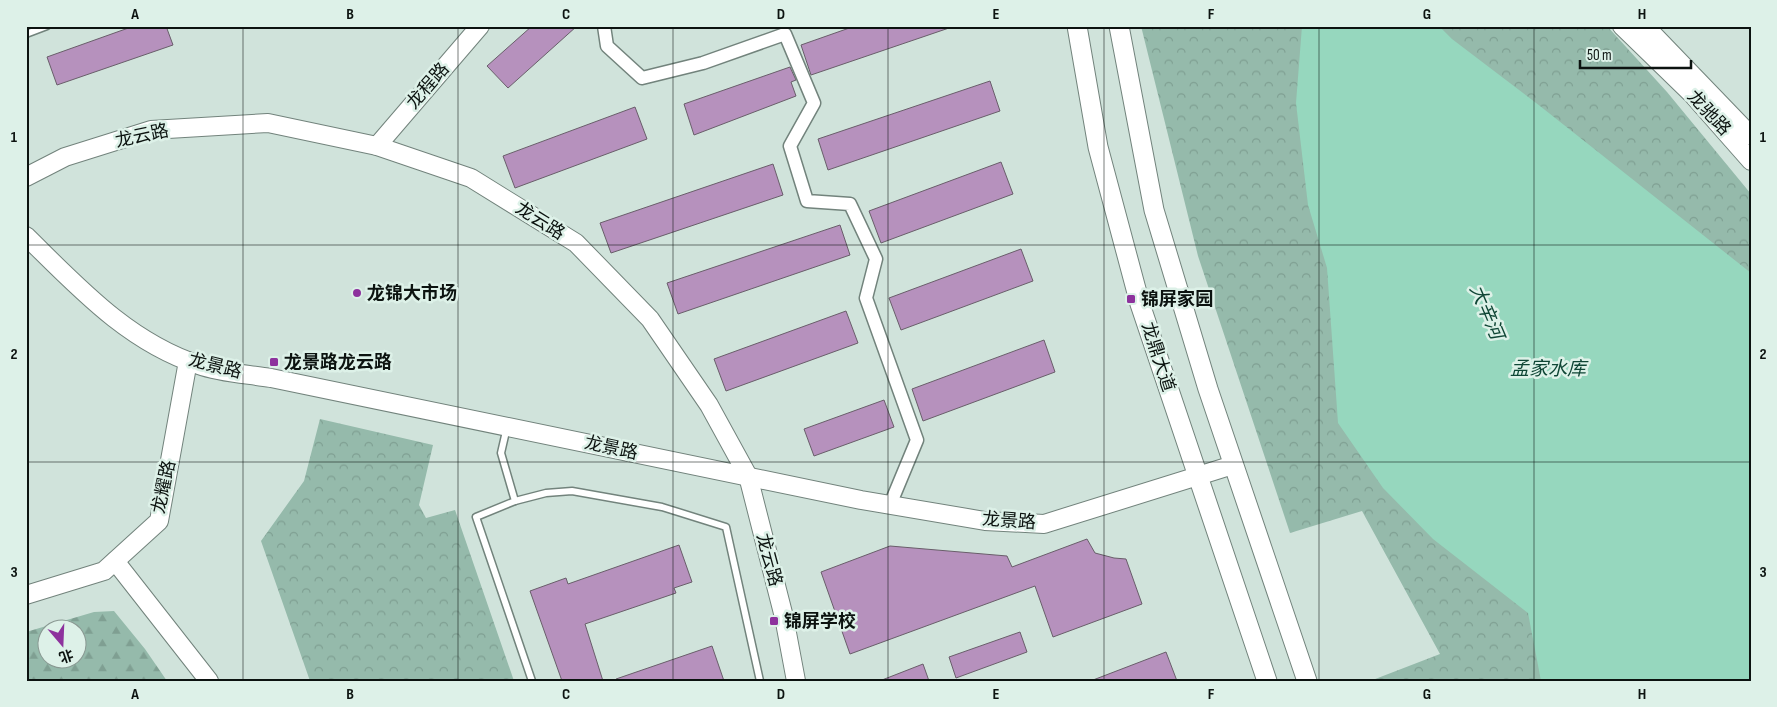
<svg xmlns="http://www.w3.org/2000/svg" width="1777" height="707" font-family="'Sofia Sans Condensed','Noto Sans SC',sans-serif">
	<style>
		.forest { fill: url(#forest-firs); fill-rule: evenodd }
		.park { fill: url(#park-crowns) }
		.water { fill: #96d7be }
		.building { fill: #b691bd; stroke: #695e6a }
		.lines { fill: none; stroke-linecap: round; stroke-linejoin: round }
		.lane-casing { stroke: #72837c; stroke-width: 9 }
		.street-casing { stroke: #72837c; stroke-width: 15 }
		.secondary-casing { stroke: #72837c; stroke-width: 20 }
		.primary-casing { stroke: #72837c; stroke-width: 21 }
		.lane { stroke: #fff; stroke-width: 6 }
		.street { stroke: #fff; stroke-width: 12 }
		.secondary { stroke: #fff; stroke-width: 18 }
		.primary { stroke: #fff; stroke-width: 19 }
		.grid { fill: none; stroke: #0c1310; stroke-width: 1; stroke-opacity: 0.55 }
		.poi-dot { fill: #8d329d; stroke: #ddf1e8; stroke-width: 2 }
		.labels { text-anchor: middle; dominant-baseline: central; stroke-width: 5; stroke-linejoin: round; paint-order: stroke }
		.street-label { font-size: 18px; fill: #0c1310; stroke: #ddf1e8 }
		.poi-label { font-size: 18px; font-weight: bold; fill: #0c1310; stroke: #ddf1e8; text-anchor: start }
		.water-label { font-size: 19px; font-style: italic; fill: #0f4635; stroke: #ddf1e8 }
		.neatline { fill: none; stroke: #0c1310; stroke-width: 2 }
		.grid-label { font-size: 16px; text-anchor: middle; font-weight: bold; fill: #0c1310 }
	</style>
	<defs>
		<pattern id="forest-firs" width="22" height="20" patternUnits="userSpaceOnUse" patternTransform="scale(1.25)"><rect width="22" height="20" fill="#95baab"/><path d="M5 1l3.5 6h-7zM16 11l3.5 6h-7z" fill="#7f9f92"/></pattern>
		<pattern id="park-crowns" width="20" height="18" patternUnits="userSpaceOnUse" patternTransform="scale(1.25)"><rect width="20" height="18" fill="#95baab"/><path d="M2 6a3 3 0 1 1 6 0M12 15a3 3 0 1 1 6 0" fill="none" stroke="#7f9f92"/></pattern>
	</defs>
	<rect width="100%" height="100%" fill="#d0e3db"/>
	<path class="forest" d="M114,611L145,649L167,681H26V632L94,612ZM48,630H78V660H48Z"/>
	<g class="park">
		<polygon points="1141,26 1607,26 1667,92 1751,194 1751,681 1370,681 1440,654 1362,511 1290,533 1198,256"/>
		<polygon points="320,419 433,445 419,505 426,518 455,510 514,681 310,681 261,541 304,481"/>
	</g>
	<polygon class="water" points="1302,26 1439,26 1452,39 1540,106 1751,273 1751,681 1541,681 1528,613 1433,539 1383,488 1338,423 1327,268 1308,205 1296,103"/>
	<g class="building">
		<polygon points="134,26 166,26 173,45 57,85 47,57"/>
		<polygon points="532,26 577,26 508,88 487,66"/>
		<polygon points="855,26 949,26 949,28 811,75 801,45"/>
		<polygon points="790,67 796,80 791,82 796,96 694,135 684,104"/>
		<polygon points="990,81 1000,111 828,170 818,139"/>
		<polygon points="635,107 647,139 515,188 503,156"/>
		<polygon points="1001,162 1013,194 881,243 869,211"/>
		<polygon points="773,164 783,195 611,253 600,223"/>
		<polygon points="840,225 850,255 678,314 667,283"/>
		<polygon points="1021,249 1033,281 901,330 889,298"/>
		<polygon points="846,311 858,343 726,391 714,359"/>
		<polygon points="1044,340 1055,372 923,421 912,389"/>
		<polygon points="884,400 894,427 814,456 804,429"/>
		<polygon points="1087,539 1095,553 1114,558 1126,559 1142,604 1053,637 1035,586 850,654 821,572 890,546 1007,556 1012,567"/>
		<polygon points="679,545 692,582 674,588 676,593 585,624 603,681 562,681 530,591 566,578 568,584"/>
		<polygon points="1020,632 1027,652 956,678 949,657"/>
		<polygon points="712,646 724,681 616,681 616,679"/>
		<polygon points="1166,652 1177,681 1093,681 1093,680"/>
		<polygon points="923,664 929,681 882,681 882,680"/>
	</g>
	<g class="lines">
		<g class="lane-casing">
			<g id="lane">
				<polyline points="26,34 47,26"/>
				<polyline points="507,427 501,453 515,501 476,517 532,681"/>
				<polyline points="515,501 546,493 572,491 662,507 726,527 760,681"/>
			</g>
		</g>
		<g class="street-casing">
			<polyline id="street" points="604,26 607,46 642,78 703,63 785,34 814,103 790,146 807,201 850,204 876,259 866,298 917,440 890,505"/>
		</g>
		<g class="secondary-casing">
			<g id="secondary">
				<polyline points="1622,26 1692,94 1751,161"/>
				<polyline points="1645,26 1751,136"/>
				<polyline points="377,146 480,26"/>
				<polyline points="26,177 65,157 151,130 268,123 377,146 471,178 576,243 650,319 709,405 748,476 784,617 796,681"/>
				<path d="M26,236C78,287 128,342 199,365C221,373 247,374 271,378L861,500L985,521L1044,524L1233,465"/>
				<polyline points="115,561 209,681"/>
				<polyline points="26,595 104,571 159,521 188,361"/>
			</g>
		</g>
		<g class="primary-casing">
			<g id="primary">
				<polyline points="1077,26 1098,147 1140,304 1267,681"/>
				<polyline points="1119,26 1154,210 1208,389 1307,681"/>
			</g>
		</g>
		<use href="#lane" class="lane"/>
		<use href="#street" class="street"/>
		<use href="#secondary" class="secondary"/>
		<use href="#primary" class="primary"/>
	</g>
	<path class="grid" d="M243,26V681M458,26V681M673,26V681M888,26V681M1104,26V681M1319,26V681M1534,26V681M26,245H1751M26,462H1751"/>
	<g class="poi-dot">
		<circle cx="357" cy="293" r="5"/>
		<rect x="1126" y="294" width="10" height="10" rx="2.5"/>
		<rect x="269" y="357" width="10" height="10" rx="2.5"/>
		<rect x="769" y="616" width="10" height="10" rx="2.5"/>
	</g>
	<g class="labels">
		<g class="street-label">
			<text transform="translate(428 86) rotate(-49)">龙程路</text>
			<text transform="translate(1709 113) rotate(47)">龙驰路</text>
			<text transform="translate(142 136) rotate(-12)">龙云路</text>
			<text transform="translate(540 221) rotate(32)">龙云路</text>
			<text transform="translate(1158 357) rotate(72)">龙鼎大道</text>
			<text transform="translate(215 366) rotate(14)">龙景路</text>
			<text transform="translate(611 448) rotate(12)">龙景路</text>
			<text transform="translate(164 487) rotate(-78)">龙耀路</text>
			<text transform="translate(1009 521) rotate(4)">龙景路</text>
			<text transform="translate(769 560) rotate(75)">龙云路</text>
		</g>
		<g class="poi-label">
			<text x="367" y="293">龙锦大市场</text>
			<text x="1141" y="299">锦屏家园</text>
			<text x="284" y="362">龙景路龙云路</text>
			<text x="784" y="621">锦屏学校</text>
		</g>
		<g class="water-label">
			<text transform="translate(1486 312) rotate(67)">大辛河</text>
			<text x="1548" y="369">孟家水库</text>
		</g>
	</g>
	<rect width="1777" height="707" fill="none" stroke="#ddf1e8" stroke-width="55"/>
	<g transform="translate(62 644) rotate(161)"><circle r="24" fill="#ddf1e8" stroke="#899892"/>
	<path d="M0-4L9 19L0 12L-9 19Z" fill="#8d329d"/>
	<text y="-8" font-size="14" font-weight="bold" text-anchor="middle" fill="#0c1310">北</text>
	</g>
	<path d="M1580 60v8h111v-8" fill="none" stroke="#0c1310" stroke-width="2.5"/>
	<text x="1587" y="60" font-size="15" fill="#0c1310" stroke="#ddf1e8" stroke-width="4" paint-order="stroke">50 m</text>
	<rect x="28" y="28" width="1722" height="652" class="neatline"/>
	<g class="grid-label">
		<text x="135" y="19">A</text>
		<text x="350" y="19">B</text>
		<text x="566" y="19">C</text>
		<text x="781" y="19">D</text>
		<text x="996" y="19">E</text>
		<text x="1211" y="19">F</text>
		<text x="1427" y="19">G</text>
		<text x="1642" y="19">H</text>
		<text x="14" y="142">1</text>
		<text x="1763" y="142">1</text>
		<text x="14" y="359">2</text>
		<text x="1763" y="359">2</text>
		<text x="14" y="577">3</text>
		<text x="1763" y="577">3</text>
		<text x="135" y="699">A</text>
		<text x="350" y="699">B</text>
		<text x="566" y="699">C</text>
		<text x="781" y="699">D</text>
		<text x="996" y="699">E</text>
		<text x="1211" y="699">F</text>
		<text x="1427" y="699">G</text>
		<text x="1642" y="699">H</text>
	</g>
</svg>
